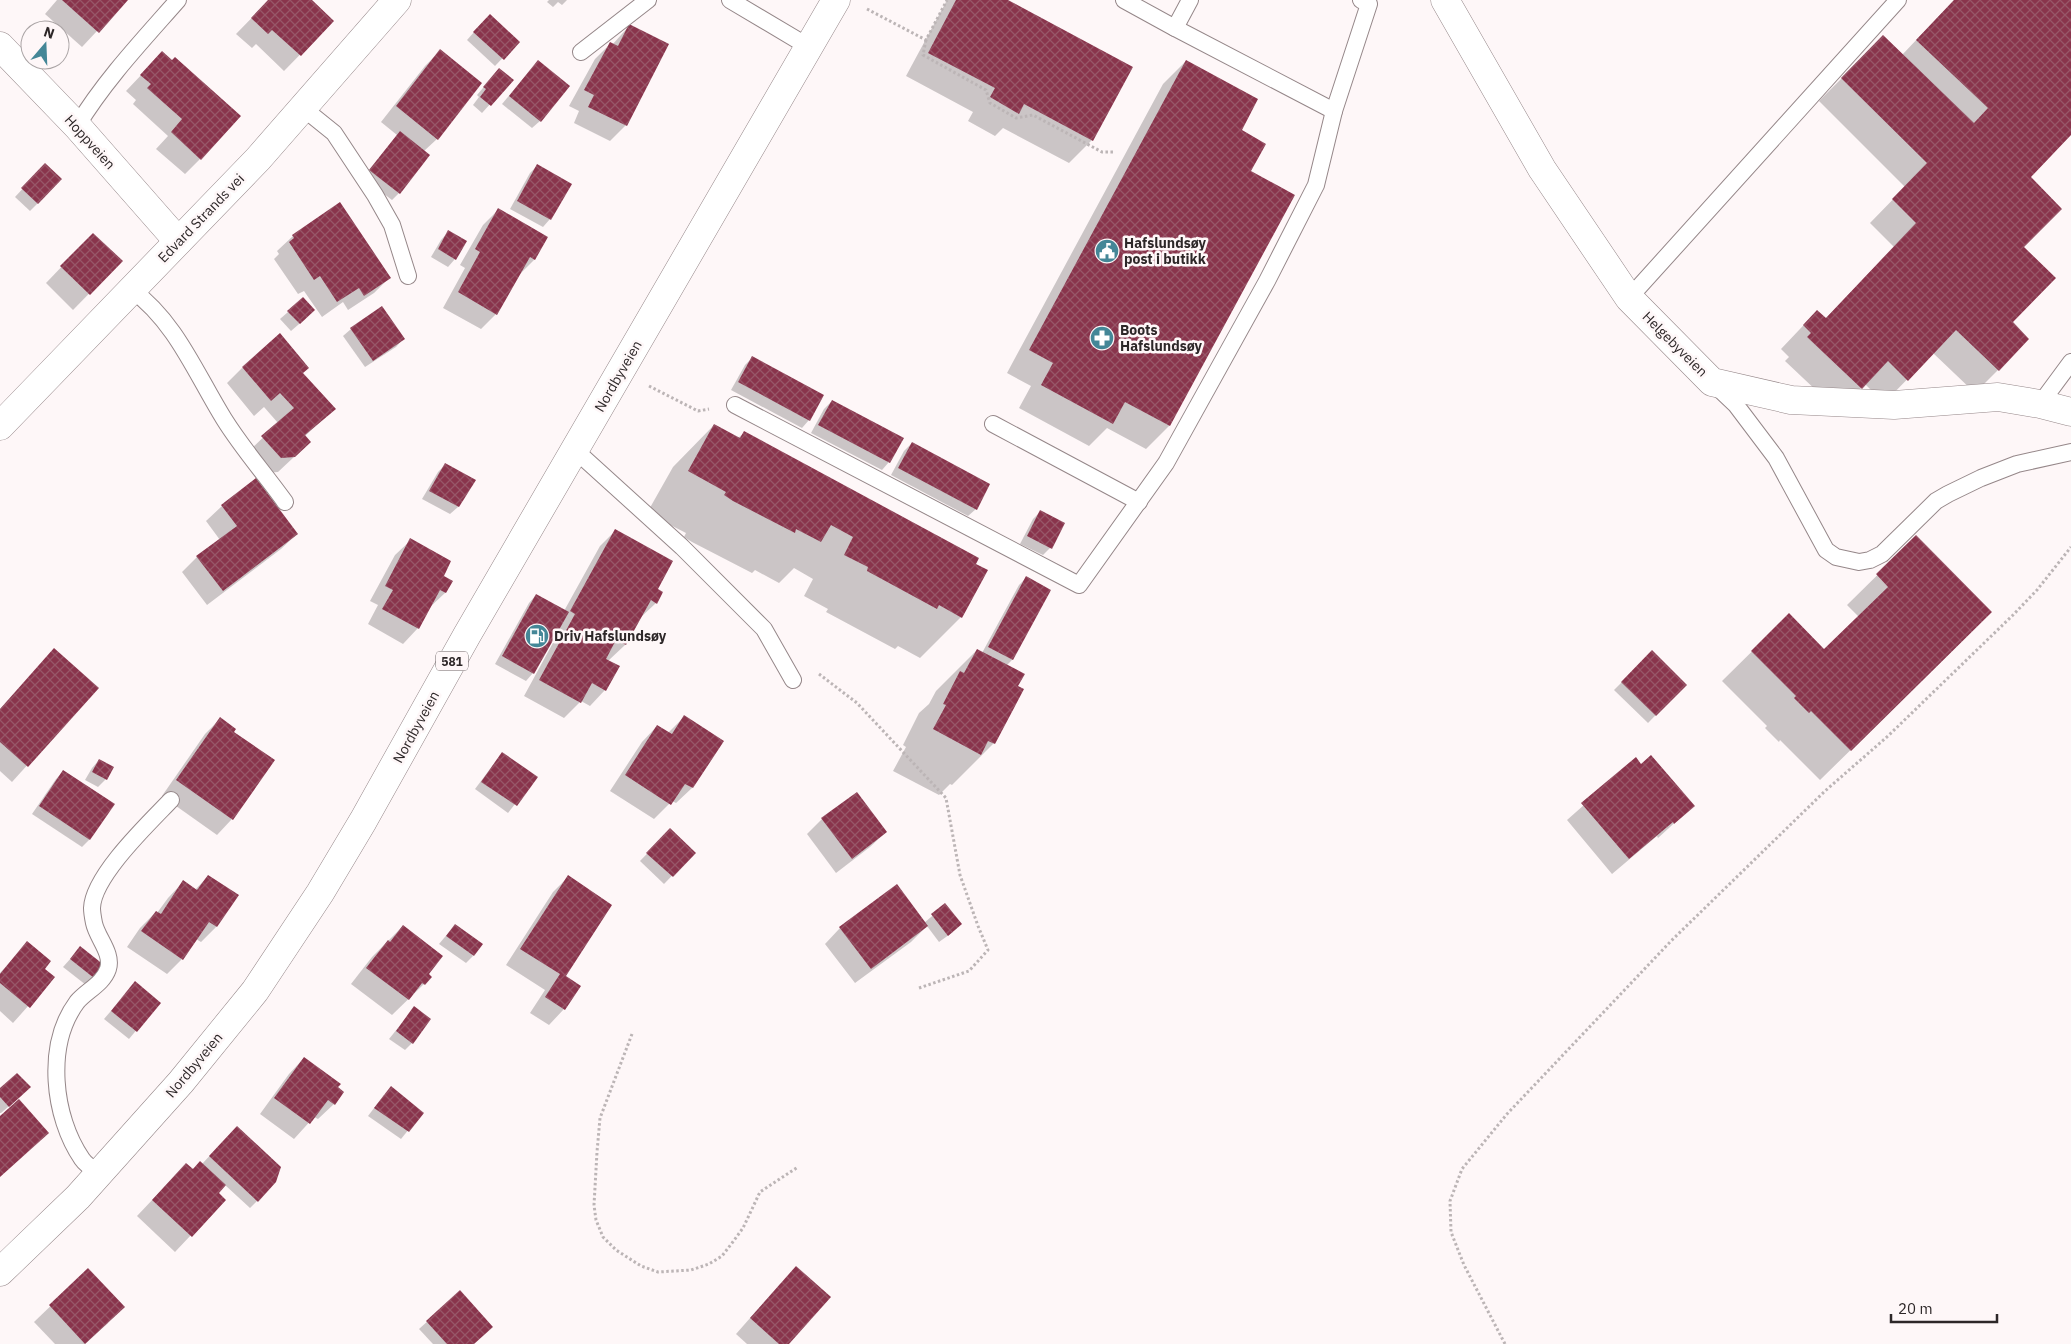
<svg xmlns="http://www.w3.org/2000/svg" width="2071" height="1344" font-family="'IBM Plex Sans',sans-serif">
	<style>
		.shadow { fill: #0003 }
		.building { fill: url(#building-cross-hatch) }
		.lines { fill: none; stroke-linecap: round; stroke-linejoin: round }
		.service-casing { stroke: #958789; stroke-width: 18 }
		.minor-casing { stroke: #958789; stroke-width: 29 }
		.primary-casing { stroke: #958789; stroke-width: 29 }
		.path { stroke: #bcb5b6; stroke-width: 3; stroke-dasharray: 2.5 2.5; stroke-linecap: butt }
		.service { stroke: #fff; stroke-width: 16 }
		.minor { stroke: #fff; stroke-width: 28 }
		.primary { stroke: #fff; stroke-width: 28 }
		.labels { text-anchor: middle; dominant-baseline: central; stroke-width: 5; stroke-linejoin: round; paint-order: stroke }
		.shield { fill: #fef7f8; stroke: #6c6566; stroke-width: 1 }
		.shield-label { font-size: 12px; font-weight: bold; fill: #2d2728 }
		.street-label { font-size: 14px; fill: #2d2728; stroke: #fef7f8 }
		.poi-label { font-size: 14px; font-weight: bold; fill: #2d2728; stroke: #fef7f8; text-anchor: start }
	</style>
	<defs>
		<pattern id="building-cross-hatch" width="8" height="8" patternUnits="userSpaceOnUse" patternTransform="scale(1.25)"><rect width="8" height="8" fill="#89344c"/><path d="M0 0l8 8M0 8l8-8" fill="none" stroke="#975668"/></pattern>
	</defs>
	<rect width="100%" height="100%" fill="#fef7f8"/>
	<g class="shadow">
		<polygon points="57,0 126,0 82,47 45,14"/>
		<polygon points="269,0 310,0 333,21 284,71 256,44 252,48 236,34"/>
		<polygon points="549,0 567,0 562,5 558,2 553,7 547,2"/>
		<polygon points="947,0 1006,0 1092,140 1069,163 1003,128 995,136 968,121 973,112 906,76"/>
		<polygon points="1954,0 2071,0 2071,133 2029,177 2023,247 2011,322 1998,370 1975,393 1933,353 1884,403 1865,384 1838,411 1785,361 1789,357 1781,349 1817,311 1825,319 1894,247 1870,223 1905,187 1819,101 1883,37 1902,55"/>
		<polygon points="482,23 518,42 495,66 467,40"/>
		<polygon points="630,25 626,125 610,141 574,123 579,111 569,106 595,59 610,44 612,45"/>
		<polygon points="440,51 437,139 424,151 399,193 392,200 363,178 397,135 381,122 425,66"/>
		<polygon points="162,53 200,159 185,174 156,149 168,136 133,104 136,100 126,91"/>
		<polygon points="538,61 540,121 532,128 502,104"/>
		<polygon points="1186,61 1240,131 1250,172 1169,426 1146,449 1107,428 1089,446 1019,408 1031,386 1007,373 1163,84"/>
		<polygon points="499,69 512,80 482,113 473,105 479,97 477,95"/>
		<polygon points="537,166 550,219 543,227 510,209 530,173"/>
		<polygon points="38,172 38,203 30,211 15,197"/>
		<polygon points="339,204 389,278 374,293 348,310 343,302 322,317 304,291 298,294 274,259 279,254 277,251 293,236"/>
		<polygon points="498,210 547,237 534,260 518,276 496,314 481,329 443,308 465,268 460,265 483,225"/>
		<polygon points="448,232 455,259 448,267 431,257 441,240"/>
		<polygon points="93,234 121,261 73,310 46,283"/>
		<polygon points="288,312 306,318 291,331 280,319"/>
		<polygon points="351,329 403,339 396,347 365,367 343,336"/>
		<polygon points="752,358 809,420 802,428 731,390 745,365"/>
		<polygon points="242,368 302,374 334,409 305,436 310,442 278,472 265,473 247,453 278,423 264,407 254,416 227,383"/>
		<polygon points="832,401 889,462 882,470 811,433 824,409"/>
		<polygon points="714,425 738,438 744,433 961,617 920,658 898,646 895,649 826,612 828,609 804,596 813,579 794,568 779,583 755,570 752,573 692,542 684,537 686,533 647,513 673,467"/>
		<polygon points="912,443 976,509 968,516 891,475 904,451"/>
		<polygon points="445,465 474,480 458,507 450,514 422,499 438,472"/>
		<polygon points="222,506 297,534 281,549 207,605 182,572 197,557 220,540 206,521"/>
		<polygon points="1040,512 1050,548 1043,555 1020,544 1033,519"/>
		<polygon points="615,531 656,590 656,603 640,618 625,645 608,661 605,690 590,706 581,701 564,718 524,696 560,630 558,629 533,673 526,681 495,664 529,603 536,595 564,611 600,546"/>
		<polygon points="1916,537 1961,642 1820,780 1780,740 1779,742 1765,728 1767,726 1722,681 1789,615 1824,651 1859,617 1847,605"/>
		<polygon points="411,540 442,576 451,581 445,593 429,608 418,628 403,644 368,624 378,605 370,601 395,555"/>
		<polygon points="1027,577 1050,590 1012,660 1006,666 994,743 952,785 950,784 939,795 893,771 906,747 903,745 919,713 929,704 936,691 977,650 982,653 1019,585"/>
		<polygon points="54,650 97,688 12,782 0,771 0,709"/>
		<polygon points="1652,652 1685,685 1648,723 1614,690"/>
		<polygon points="684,717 722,741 692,788 676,803 672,801 654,819 610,791 642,742 657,726 668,733"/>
		<polygon points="220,719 233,732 232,819 217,835 162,796 205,734"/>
		<polygon points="502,753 536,777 508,813 475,789"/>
		<polygon points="1636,759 1641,766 1693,806 1658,838 1657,836 1612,874 1567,820"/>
		<polygon points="99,760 106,779 98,787 85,780 92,768"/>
		<polygon points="64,771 113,804 89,840 82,847 32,814 56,779"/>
		<polygon points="822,819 886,832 870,847 836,873 807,834"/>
		<polygon points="670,830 694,853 664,884 640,861"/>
		<polygon points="208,876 237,896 216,927 201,942 196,939 182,959 167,974 127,947 140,928 156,912 157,913 168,898 183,882 195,890"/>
		<polygon points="568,877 564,1009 549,1025 530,1013 545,990 506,965 553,892"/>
		<polygon points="945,905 953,932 939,942 927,926 911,942 855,983 825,944 840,928 924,923"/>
		<polygon points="455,925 473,956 466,963 439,944"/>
		<polygon points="403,926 427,975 424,984 392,1015 351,984 372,957"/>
		<polygon points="27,943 43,969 54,977 13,1023 0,1011 0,973"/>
		<polygon points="80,948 93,977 86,985 63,967"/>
		<polygon points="135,983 159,1003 129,1039 104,1019"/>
		<polygon points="414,1008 412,1043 405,1050 389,1039"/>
		<polygon points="304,1058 334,1104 318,1119 314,1117 294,1139 260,1114 289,1074"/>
		<polygon points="0,1090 22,1095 1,1113 0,1113"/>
		<polygon points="384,1095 422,1113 401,1139 368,1116"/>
		<polygon points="229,1135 257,1201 250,1208 225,1185 217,1193 224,1200 175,1252 137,1216 171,1180 202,1164"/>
		<polygon points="88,1270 108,1323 85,1344 55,1344 34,1322"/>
		<polygon points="781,1283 788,1344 747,1344 736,1334"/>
		<polygon points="460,1292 473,1344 433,1344 419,1329"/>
	</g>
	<g class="building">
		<polygon points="62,0 128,0 99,33"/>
		<polygon points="268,0 312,0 334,21 301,56 272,30 268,34 251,18"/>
		<polygon points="956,0 1008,0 1133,67 1093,141 1024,104 1019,114 990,97 995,88 928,53"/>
		<polygon points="1954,0 2071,0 2071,135 2031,177 2062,209 2024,247 2056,278 2013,322 2029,339 1999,371 1956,330 1908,381 1888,361 1862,389 1807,337 1811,333 1803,325 1817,310 1826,318 1916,223 1892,199 1927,163 1841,78 1883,35 1974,123 1988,108 1916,40"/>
		<polygon points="490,14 520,42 504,60 473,32"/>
		<polygon points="629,24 669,44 627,126 588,107 594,95 584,90 610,42 618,46"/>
		<polygon points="440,49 482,83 438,140 396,106"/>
		<polygon points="162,51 172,60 175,57 241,116 201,160 171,132 182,119 147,88 151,84 140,75"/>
		<polygon points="538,60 570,86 541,122 509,96"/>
		<polygon points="1186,60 1258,99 1242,130 1266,144 1251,171 1295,195 1170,426 1125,402 1113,424 1041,385 1053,363 1029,350"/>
		<polygon points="499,68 514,80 491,106 480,97 486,89 483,87"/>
		<polygon points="400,131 430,155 400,194 369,170"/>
		<polygon points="45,163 62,179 38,204 21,188"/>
		<polygon points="537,164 572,184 551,220 517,201"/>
		<polygon points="340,202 391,278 364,296 359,288 337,302 320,276 314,280 289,242 294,238 292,235"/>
		<polygon points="498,208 548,237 535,260 530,257 497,315 458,292 480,252 475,249"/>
		<polygon points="448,230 467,241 456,260 438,249"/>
		<polygon points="93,233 123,261 90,295 60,266"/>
		<polygon points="303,297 315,310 300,324 287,311"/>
		<polygon points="382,306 405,339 373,361 350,328"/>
		<polygon points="280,333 309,368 303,373 336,409 305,435 311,442 295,457 281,458 261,436 294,408 280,393 271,401 242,367"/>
		<polygon points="752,356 824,395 810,421 738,382"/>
		<polygon points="832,400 904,438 890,463 818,425"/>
		<polygon points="714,424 740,438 744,431 979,558 976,564 988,570 962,618 939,605 937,609 867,571 868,567 844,555 853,537 831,525 821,542 796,529 795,533 733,501 724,495 726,492 688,471"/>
		<polygon points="912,442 990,484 977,510 898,468"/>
		<polygon points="445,463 476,480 459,507 429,491"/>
		<polygon points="256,478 298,534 223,591 196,556 237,526 221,505"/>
		<polygon points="1040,510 1065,523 1052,549 1027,536"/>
		<polygon points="615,529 673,561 658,589 663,592 657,604 651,600 626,645 616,640 606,659 620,666 606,691 592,683 581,703 539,680 575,614 570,611"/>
		<polygon points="1916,535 1992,612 1851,751 1811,711 1809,713 1794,698 1796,696 1751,651 1789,613 1824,649 1888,587 1876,574"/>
		<polygon points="410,538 451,561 444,576 453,581 446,593 440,590 419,629 382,609 393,590 385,586"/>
		<polygon points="1026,576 1051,590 1013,660 988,647"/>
		<polygon points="536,594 569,612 534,674 502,656"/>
		<polygon points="54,648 99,688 28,767 0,742 0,709"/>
		<polygon points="977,649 1025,674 1018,686 1024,689 995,744 988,741 981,755 933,729 946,705 943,704 960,671 964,673"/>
		<polygon points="1652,650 1687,685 1656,716 1621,682"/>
		<polygon points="684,715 724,741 693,788 685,784 671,805 625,775 657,725 672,734"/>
		<polygon points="220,717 236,729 234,732 275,760 233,820 176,780"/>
		<polygon points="502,752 538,777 517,806 481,782"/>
		<polygon points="1651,755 1695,806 1674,824 1673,822 1629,859 1581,803 1636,757 1641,764"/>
		<polygon points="99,759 114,767 107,780 92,772"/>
		<polygon points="63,770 115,804 90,840 39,806"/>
		<polygon points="857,792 887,832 852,859 821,818"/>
		<polygon points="670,828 696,853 673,877 646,853"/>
		<polygon points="208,875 239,895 217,927 209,922 183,960 141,931 156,911 161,914 183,880 197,890"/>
		<polygon points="568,875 612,905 566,976 581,986 565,1010 545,997 560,974 520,949"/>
		<polygon points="897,884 928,926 871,969 839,927"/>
		<polygon points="945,903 962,924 948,936 931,914"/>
		<polygon points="455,924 483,944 474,956 446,936"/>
		<polygon points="403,925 443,956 429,974 432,977 425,985 422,983 409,1000 366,968 388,940 390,942"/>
		<polygon points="27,941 51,961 45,969 55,977 30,1008 0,983 0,974"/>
		<polygon points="80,946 104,965 94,978 70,959"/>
		<polygon points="135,981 161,1003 137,1032 111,1011"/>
		<polygon points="414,1006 431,1019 413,1044 396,1031"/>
		<polygon points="304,1057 341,1084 338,1087 344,1092 335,1105 328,1100 310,1124 274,1098"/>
		<polygon points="17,1073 31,1087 9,1107 0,1097 0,1088"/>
		<polygon points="391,1086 424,1113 409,1132 374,1108"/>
		<polygon points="19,1099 49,1133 0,1177 0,1116"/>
		<polygon points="237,1126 281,1167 276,1182 258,1202 209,1156"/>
		<polygon points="200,1161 226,1185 219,1193 226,1200 192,1237 152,1200 186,1163 193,1169"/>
		<polygon points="796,1266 831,1297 789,1344 779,1344 750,1318"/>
		<polygon points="88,1268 125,1307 85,1344 49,1305"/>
		<polygon points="460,1290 493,1327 474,1344 447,1344 426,1321"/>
	</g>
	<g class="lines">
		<g class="service-casing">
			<g id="service">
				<polyline points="730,0 809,47"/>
				<polyline points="1124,0 1175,28"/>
				<polyline points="1190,0 1175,28 1334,111"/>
				<polyline points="581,52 648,0"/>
				<polyline points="303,108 334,133 375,195 392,225 408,276"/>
				<path d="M77,126C105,80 142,41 178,0"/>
				<path d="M132,290C176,322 196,374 224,419C242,448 265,474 285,502"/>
				<polyline points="1629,298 1898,0"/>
				<polyline points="1716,386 1736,405 1776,458 1826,550 1836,557 1859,562 1870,560 1882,554 1936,501 1948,494 1981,478 2017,464 2071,452"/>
				<polyline points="2040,404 2071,362"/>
				<polyline points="735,405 1079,585 1166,463 1267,281 1316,185 1334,111 1369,4 1361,0"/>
				<polyline points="993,424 1139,502"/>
				<polyline points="575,450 682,547 764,629 793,680"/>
				<path d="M100,1174C94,1170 86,1165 82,1159C53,1117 45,1045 77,1002C86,991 103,984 108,969C113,953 97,938 94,923C93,918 92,913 92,908C93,876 149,823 171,800"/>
			</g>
		</g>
		<g class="minor-casing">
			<g id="minor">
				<polyline points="1445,0 1542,169 1629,298 1712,382 1791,400 1894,405 1998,397 2040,404 2071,412"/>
				<polyline points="0,46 77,126 178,241"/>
				<polyline points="0,426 258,159 397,0"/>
			</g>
		</g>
		<g class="primary-casing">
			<polyline id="primary" points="0,1272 78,1197 181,1082 255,991 320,893 363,821 467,635 836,0"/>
		</g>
		<g class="path">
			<polyline points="867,9 926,40 947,0"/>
			<polyline points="926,40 923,55 986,90 990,103 1016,118 1033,115 1102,152 1114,152"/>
			<polyline points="649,386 698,411 709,409"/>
			<polyline points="819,674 857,703 946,798 960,875 978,926 988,950 969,971 919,988"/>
			<polyline points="632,1034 600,1118 597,1152 594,1205 596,1220 603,1237 616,1250 641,1266 658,1272 691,1270 709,1264 722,1256 732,1243 743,1228 760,1192 798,1167"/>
			<polyline points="1505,1344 1464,1265 1451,1232 1450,1201 1462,1169 1507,1114 1671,941 1825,791 1888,736 2013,615 2037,590 2071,547"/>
		</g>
		<use href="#service" class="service"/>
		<use href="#minor" class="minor"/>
		<use href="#primary" class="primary"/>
	</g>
	<defs>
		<g id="civic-disc" transform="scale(1.25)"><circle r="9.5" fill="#448797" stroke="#fef7f8"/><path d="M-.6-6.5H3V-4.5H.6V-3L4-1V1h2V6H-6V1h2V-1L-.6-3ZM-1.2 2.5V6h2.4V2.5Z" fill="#fff"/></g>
		<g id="pharmacy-disc" transform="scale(1.25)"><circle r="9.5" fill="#448797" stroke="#fef7f8"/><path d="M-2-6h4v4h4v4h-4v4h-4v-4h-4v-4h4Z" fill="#fff"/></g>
		<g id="fuel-disc" transform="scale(1.25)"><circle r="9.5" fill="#448797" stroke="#fef7f8"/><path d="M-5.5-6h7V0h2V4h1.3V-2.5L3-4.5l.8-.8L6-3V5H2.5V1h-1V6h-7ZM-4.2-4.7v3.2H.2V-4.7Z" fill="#fff"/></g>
	</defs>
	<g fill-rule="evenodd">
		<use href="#civic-disc" x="1107" y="251"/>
		<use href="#pharmacy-disc" x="1102" y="338"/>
		<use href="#fuel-disc" x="537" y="636"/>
	</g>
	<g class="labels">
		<rect class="shield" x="436" y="651.5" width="32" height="19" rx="4"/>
		<g class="shield-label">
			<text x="452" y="661">581</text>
		</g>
		<g class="street-label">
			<text transform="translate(90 142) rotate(48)">Hoppveien</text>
			<text transform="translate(201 218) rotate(-46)">Edvard Strands vei</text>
			<text transform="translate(1675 344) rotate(45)">Helgebyveien</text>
			<text transform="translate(618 376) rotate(-60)">Nordbyveien</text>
			<text transform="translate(416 727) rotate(-61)">Nordbyveien</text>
			<text transform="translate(194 1065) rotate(-50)">Nordbyveien</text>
		</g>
		<g class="poi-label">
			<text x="1124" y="243">Hafslundsøy<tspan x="1124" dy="16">post i butikk</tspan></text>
			<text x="1120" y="330">Boots<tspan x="1120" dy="16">Hafslundsøy</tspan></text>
			<text x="554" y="636">Driv Hafslundsøy</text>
		</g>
	</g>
	<g transform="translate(45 45) rotate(19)"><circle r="24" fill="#fef7f8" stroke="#aaa4a5"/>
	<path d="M0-4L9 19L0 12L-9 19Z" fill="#448797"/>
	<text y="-8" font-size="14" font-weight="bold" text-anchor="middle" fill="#2d2728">N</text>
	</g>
	<path d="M1891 1314v8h106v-8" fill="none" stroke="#2d2728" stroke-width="2.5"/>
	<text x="1898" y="1314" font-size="15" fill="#2d2728" stroke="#fef7f8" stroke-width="4" paint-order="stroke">20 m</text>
</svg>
